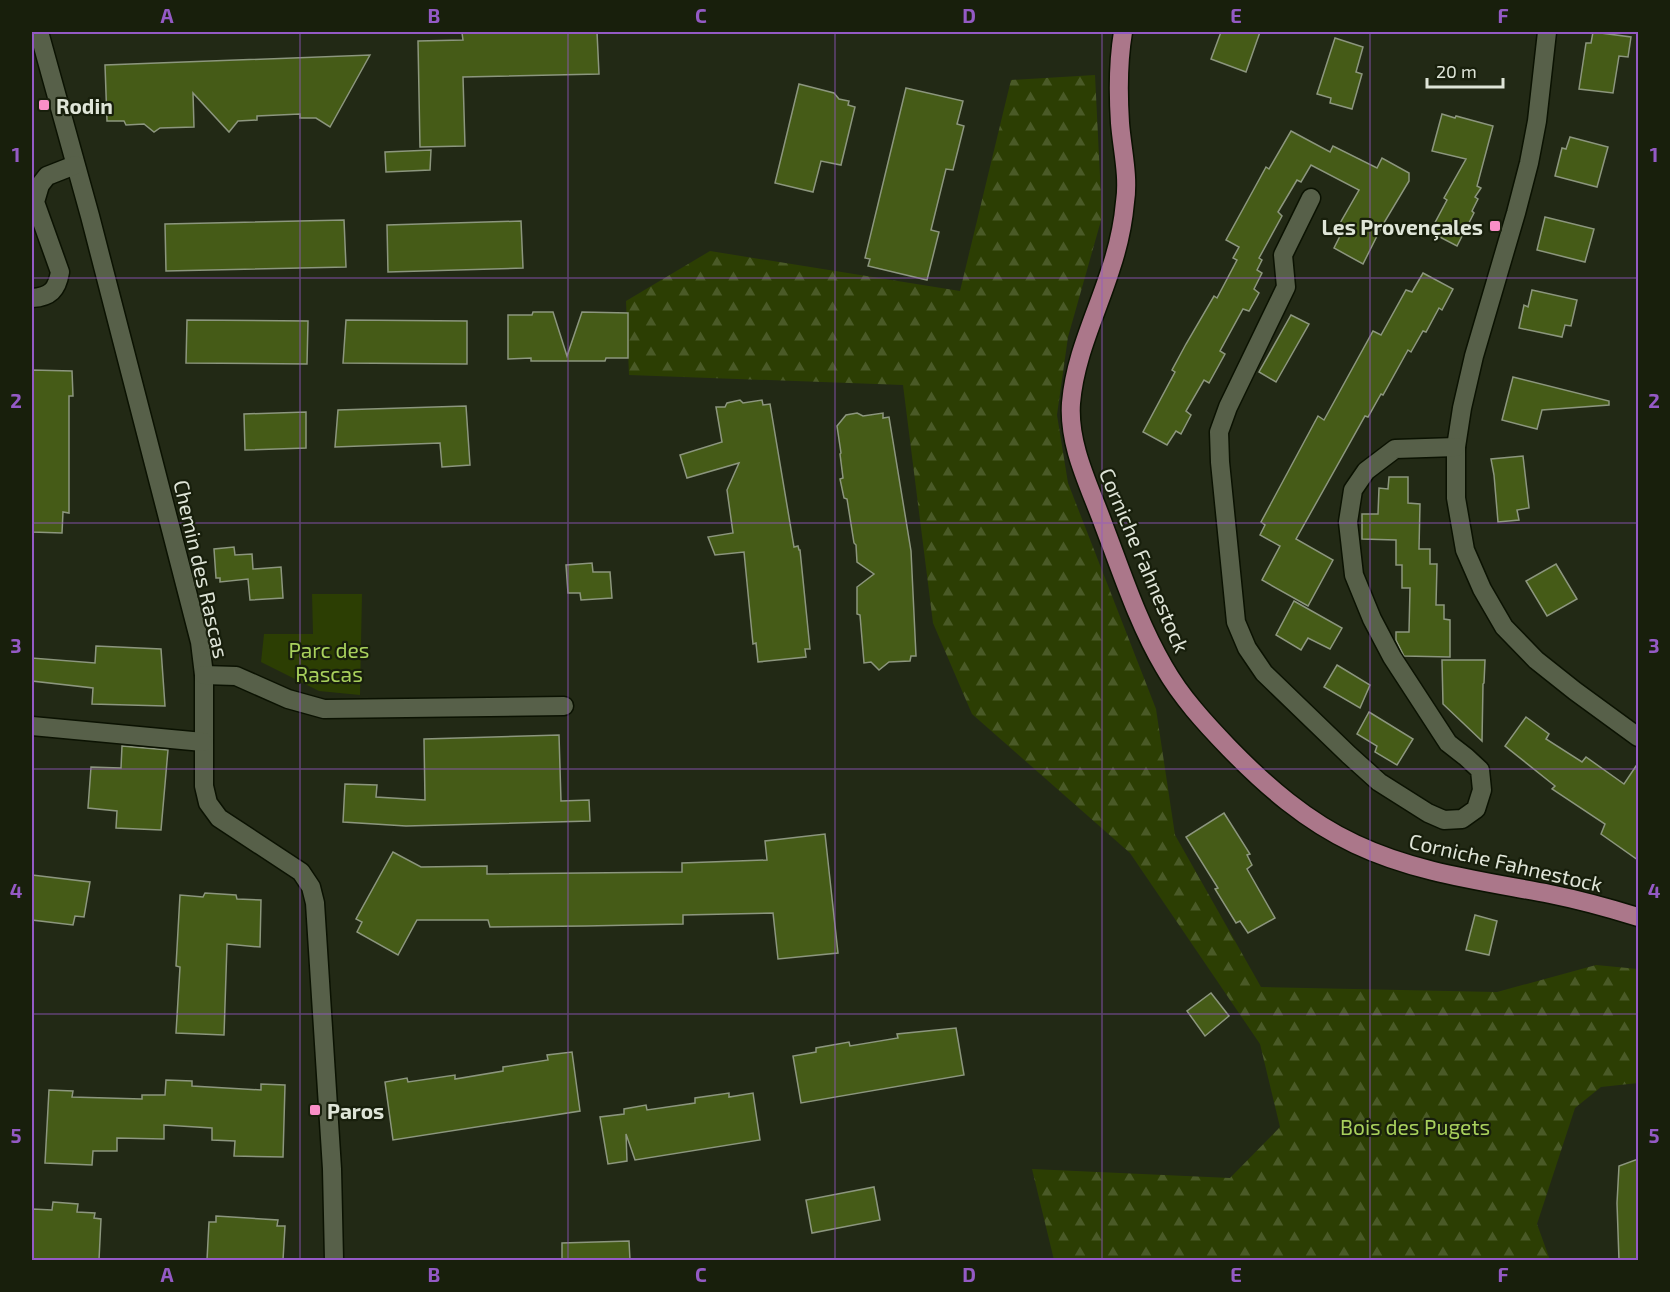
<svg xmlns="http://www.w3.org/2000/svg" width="1670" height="1292" font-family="'Exo 2',sans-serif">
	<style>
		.forest { fill: url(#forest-firs) }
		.park { fill: #2c3e03 }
		.building { fill: #455b17; stroke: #8c967e; stroke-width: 1.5 }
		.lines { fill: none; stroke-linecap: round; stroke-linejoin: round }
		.minor-casing { stroke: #0b1202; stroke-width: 21 }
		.major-casing { stroke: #0b1202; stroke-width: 21 }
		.minor { stroke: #576049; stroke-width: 18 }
		.major { stroke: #ab778a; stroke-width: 18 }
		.grid { fill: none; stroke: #945ac5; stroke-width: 1.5; stroke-opacity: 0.55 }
		.poi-dot { fill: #fa8fc7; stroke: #181f0c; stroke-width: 2 }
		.labels { text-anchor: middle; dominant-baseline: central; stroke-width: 4.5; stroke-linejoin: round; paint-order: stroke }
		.poi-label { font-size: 21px; font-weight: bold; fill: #dfe5d8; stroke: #181f0c; text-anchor: start }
		.street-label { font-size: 21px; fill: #dfe5d8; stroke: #181f0c }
		.park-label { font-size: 21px; fill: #a8d05c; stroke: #181f0c }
		.neatline { fill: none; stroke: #945ac5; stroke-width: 2 }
		.grid-label { font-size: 20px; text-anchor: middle; font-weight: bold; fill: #945ac5 }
	</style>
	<defs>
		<pattern id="forest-firs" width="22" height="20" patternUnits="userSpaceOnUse" patternTransform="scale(1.5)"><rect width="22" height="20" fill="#2c3e03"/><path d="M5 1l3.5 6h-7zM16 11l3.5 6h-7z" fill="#4a5a27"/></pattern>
	</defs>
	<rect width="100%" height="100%" fill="#222915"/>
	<polygon class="forest" points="1095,75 1102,217 1068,337 1057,415 1068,483 1156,709 1175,835 1261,987 1497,992 1596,965 1638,969 1638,1083 1601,1087 1575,1108 1537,1224 1550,1260 1054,1260 1032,1169 1230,1178 1280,1127 1260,1044 1130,853 972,714 933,623 903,385 629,375 626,301 710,251 960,291 1011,80"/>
	<polygon class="park" points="312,594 362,594 360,695 319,691 261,662 264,634 313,634"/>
	<g class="building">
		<polygon points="511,32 597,32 599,74 463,77 465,146 420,147 418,41 463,40 462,33"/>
		<polygon points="1221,32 1260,32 1246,72 1211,59"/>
		<polygon points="1593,32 1631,37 1628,57 1619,56 1613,93 1579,89 1586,43 1591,43"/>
		<polygon points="1335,38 1363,47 1356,72 1362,74 1352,109 1330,103 1331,98 1317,94"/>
		<polygon points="370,55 330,127 316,118 300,118 300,114 257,116 257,120 238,121 229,132 193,93 194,127 160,128 154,132 144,124 126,125 124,121 107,121 105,65"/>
		<polygon points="799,84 834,93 839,99 849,101 848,105 855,107 841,165 821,161 813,192 775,183"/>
		<polygon points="906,88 963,101 957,124 964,126 953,170 946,169 931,230 939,232 927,280 868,266 870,259 865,258"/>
		<polygon points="1442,114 1455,118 1456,116 1493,126 1477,186 1481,188 1475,197 1478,199 1472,211 1474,213 1457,246 1430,232 1447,200 1444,198 1466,159 1432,151"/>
		<polygon points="1291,131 1330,152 1333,146 1377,168 1382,158 1409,173 1409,181 1382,226 1363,264 1334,248 1344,228 1339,225 1359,190 1311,165 1301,182 1297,180 1278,212 1282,216 1259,258 1262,260 1257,270 1262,273 1254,289 1259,293 1249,311 1243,309 1220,351 1225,354 1209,383 1204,380 1186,411 1191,415 1181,434 1176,431 1167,445 1143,432 1175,372 1172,370 1186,344 1214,296 1217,298 1237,260 1233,258 1239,247 1226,240 1266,167 1269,169"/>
		<polygon points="1570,137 1608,147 1597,187 1555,176 1562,148 1566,149"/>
		<polygon points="431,150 430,170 386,172 385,152"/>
		<polygon points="1545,217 1594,229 1585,262 1537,250"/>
		<polygon points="344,220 346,267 166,271 165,224"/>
		<polygon points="521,221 523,268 388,272 387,225"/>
		<polygon points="1423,273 1453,289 1442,310 1439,308 1426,332 1423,331 1411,352 1408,350 1383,395 1381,394 1368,417 1365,416 1296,539 1333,560 1308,606 1262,580 1280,546 1260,535 1265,525 1261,522 1318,416 1324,420 1373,331 1381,335 1406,290 1412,292"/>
		<polygon points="1532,290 1577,300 1571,326 1565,325 1562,337 1519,328 1524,305 1528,307"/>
		<polygon points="533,312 553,312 567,356 582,312 628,313 628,358 606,358 605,361 531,361 531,358 508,359 508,315 532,315"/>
		<polygon points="1291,315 1309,324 1276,382 1259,372"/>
		<polygon points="187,320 308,321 307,364 186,363"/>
		<polygon points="346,320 467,321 467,364 343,363"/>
		<polygon points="32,370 72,371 73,396 69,396 69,513 63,512 62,533 32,532"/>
		<polygon points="1513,377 1609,401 1609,405 1542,410 1537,429 1502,420"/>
		<polygon points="740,400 743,403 762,400 763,405 770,404 794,547 798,546 799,550 800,550 810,649 805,649 806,657 758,662 756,643 753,644 744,552 715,555 708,537 733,533 727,490 739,463 687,478 680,455 722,442 716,407 725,407 727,403"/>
		<polygon points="466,406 470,465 442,467 440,443 335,447 338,410"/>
		<polygon points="306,412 306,448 245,450 244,414"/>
		<polygon points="857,413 863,416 883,413 883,418 889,417 911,551 916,656 911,656 910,661 889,662 879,670 871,662 864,663 860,615 857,614 857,587 874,574 857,562 856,545 854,543 847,499 844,498 840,479 843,478 840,454 841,453 837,426 846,415"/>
		<polygon points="1523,456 1529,508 1517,510 1519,520 1498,522 1494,475 1491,459"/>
		<polygon points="1389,477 1408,477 1408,503 1420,504 1419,549 1430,549 1430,564 1437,564 1436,605 1444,605 1444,619 1450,620 1450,657 1404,656 1396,640 1396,632 1409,632 1410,588 1402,588 1402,565 1396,565 1396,540 1362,539 1362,514 1378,514 1379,488 1388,489"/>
		<polygon points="234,547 235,555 252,554 253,569 281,567 283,598 250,600 248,579 220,582 220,578 216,578 214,549"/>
		<polygon points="592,563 593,572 610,572 612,598 581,600 580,593 568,593 566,565"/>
		<polygon points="1556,564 1577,599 1547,616 1526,581"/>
		<polygon points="1294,601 1342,628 1330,649 1308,638 1301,650 1276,635"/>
		<polygon points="96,646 161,649 165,706 92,704 93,688 32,681 32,658 95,663"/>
		<polygon points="1442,660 1485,660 1484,683 1483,684 1482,741 1443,704"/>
		<polygon points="1337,665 1370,685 1360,708 1324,687"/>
		<polygon points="1369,712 1413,739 1397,765 1375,752 1377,746 1357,734"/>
		<polygon points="1526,717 1549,734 1546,739 1582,762 1586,757 1624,784 1638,763 1638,860 1601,834 1605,824 1552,789 1555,786 1505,746"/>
		<polygon points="559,735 561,801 589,800 590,821 406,826 343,822 345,784 377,785 376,797 425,800 424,739"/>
		<polygon points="122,746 168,750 161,830 116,828 117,811 88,808 91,767 121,768"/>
		<polygon points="1224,813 1250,854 1247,855 1252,865 1247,869 1275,918 1248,933 1240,921 1236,923 1215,889 1218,888 1186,837"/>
		<polygon points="825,834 838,953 778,959 773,913 683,915 683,924 586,926 490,927 488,920 417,920 398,955 357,932 362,922 356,919 393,852 421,867 487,866 487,874 682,872 682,863 767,860 765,841"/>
		<polygon points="32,875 90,882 84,917 75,916 73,925 32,920"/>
		<polygon points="205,893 236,895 237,899 261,900 260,947 227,944 224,1035 176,1033 180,967 176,966 180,895 203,897"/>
		<polygon points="1475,915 1497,921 1489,955 1466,950"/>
		<polygon points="1211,993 1229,1016 1205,1036 1187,1011"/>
		<polygon points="956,1028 964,1075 801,1103 793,1056 816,1052 816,1048 849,1042 850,1046 898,1038 897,1034"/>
		<polygon points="572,1052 580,1111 393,1140 385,1082 407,1078 408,1082 455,1075 455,1079 503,1071 503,1067 548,1060 547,1055"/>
		<polygon points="166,1080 192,1081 192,1086 261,1090 261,1084 285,1085 283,1157 234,1156 235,1141 212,1140 212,1128 164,1125 164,1139 117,1138 117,1151 93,1151 92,1165 45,1163 49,1090 73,1091 72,1097 142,1099 142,1095 165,1095"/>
		<polygon points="729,1093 729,1097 753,1093 760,1140 635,1160 626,1134 627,1161 608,1164 600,1117 624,1114 624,1109 646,1105 647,1110 695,1103 695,1098"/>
		<polygon points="1638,1159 1638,1260 1619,1260 1617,1203 1619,1166"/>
		<polygon points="874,1187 880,1220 812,1233 806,1200"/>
		<polygon points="53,1202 78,1204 77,1212 95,1213 94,1218 101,1219 99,1260 32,1260 32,1214 33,1214 33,1209 52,1210"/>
		<polygon points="216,1216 278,1220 277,1226 285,1226 283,1260 207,1260 209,1222 216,1222"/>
		<polygon points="629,1241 630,1260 562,1260 562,1243"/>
	</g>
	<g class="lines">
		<g class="minor-casing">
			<g id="minor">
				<polyline points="39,32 90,216 200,642 204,675 204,786 208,803 219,818 301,872 311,887 315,903 332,1169 334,1260"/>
				<polyline points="1547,32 1537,121 1529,163 1516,213 1474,356 1462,408 1456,447 1456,498 1465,550 1482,589 1504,627 1536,660 1575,691 1638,737"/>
				<polyline points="1311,198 1283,255 1286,287 1228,407 1219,432 1220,462 1236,622 1247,648 1264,673 1349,755 1379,782 1428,813 1444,820 1462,819 1476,809 1482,790 1480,770 1466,757 1448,743 1392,657 1372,619 1354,575 1348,522 1353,490 1366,471 1395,449 1456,447"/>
				<path d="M32,298C50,297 57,290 60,272L35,202L40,185L47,176L75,165"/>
				<polyline points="204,675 236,676 288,699 324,709 564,706"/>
				<polyline points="32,726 203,742"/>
			</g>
		</g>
		<g class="major-casing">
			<path id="major" d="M1123,32C1118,62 1118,92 1120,123C1122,149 1129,176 1125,202C1123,225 1118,247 1111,268C1097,313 1075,355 1071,403C1068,446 1090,487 1104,526C1122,573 1138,623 1164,667C1181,697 1205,723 1229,748C1266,786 1306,821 1355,844C1416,873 1483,881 1550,894C1580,900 1609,908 1638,917"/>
		</g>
		<use href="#minor" class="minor"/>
		<use href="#major" class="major"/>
	</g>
	<path class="grid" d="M300,32V1260M568,32V1260M835,32V1260M1102,32V1260M1370,32V1260M32,278H1638M32,523H1638M32,769H1638M32,1014H1638"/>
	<g class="poi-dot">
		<rect x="38" y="99" width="12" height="12" rx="3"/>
		<rect x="1489" y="220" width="12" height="12" rx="3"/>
		<rect x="309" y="1104" width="12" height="12" rx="3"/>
	</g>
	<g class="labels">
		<g class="poi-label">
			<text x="56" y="105">Rodin</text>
			<text x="1483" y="226" text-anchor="end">Les Provençales</text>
			<text x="327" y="1110">Paros</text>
		</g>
		<g class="street-label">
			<text transform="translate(1145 560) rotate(67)">Corniche Fahnestock</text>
			<text transform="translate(202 569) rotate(77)">Chemin des Rascas</text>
			<text transform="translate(1506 862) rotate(13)">Corniche Fahnestock</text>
		</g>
		<g class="park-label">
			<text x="329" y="649">Parc des<tspan x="329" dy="24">Rascas</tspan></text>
			<text x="1415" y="1126">Bois des Pugets</text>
		</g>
	</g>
	<rect width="1670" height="1292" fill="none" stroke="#181f0c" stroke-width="66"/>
	<path d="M1427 78v9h76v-9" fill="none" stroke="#dfe5d8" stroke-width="3"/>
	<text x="1436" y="78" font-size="18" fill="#dfe5d8" stroke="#181f0c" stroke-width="4.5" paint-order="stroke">20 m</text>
	<rect x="33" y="33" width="1604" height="1226" class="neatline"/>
	<g class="grid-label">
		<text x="167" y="23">A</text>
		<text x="434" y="23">B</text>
		<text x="701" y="23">C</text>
		<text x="969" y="23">D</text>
		<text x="1236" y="23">E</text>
		<text x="1503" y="23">F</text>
		<text x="16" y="162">1</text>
		<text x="1654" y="162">1</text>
		<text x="16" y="408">2</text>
		<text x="1654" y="408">2</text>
		<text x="16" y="653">3</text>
		<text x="1654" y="653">3</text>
		<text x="16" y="898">4</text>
		<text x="1654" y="898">4</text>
		<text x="16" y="1143">5</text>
		<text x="1654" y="1143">5</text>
		<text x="167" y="1282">A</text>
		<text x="434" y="1282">B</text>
		<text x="701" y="1282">C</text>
		<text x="969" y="1282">D</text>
		<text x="1236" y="1282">E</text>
		<text x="1503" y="1282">F</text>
	</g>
</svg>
